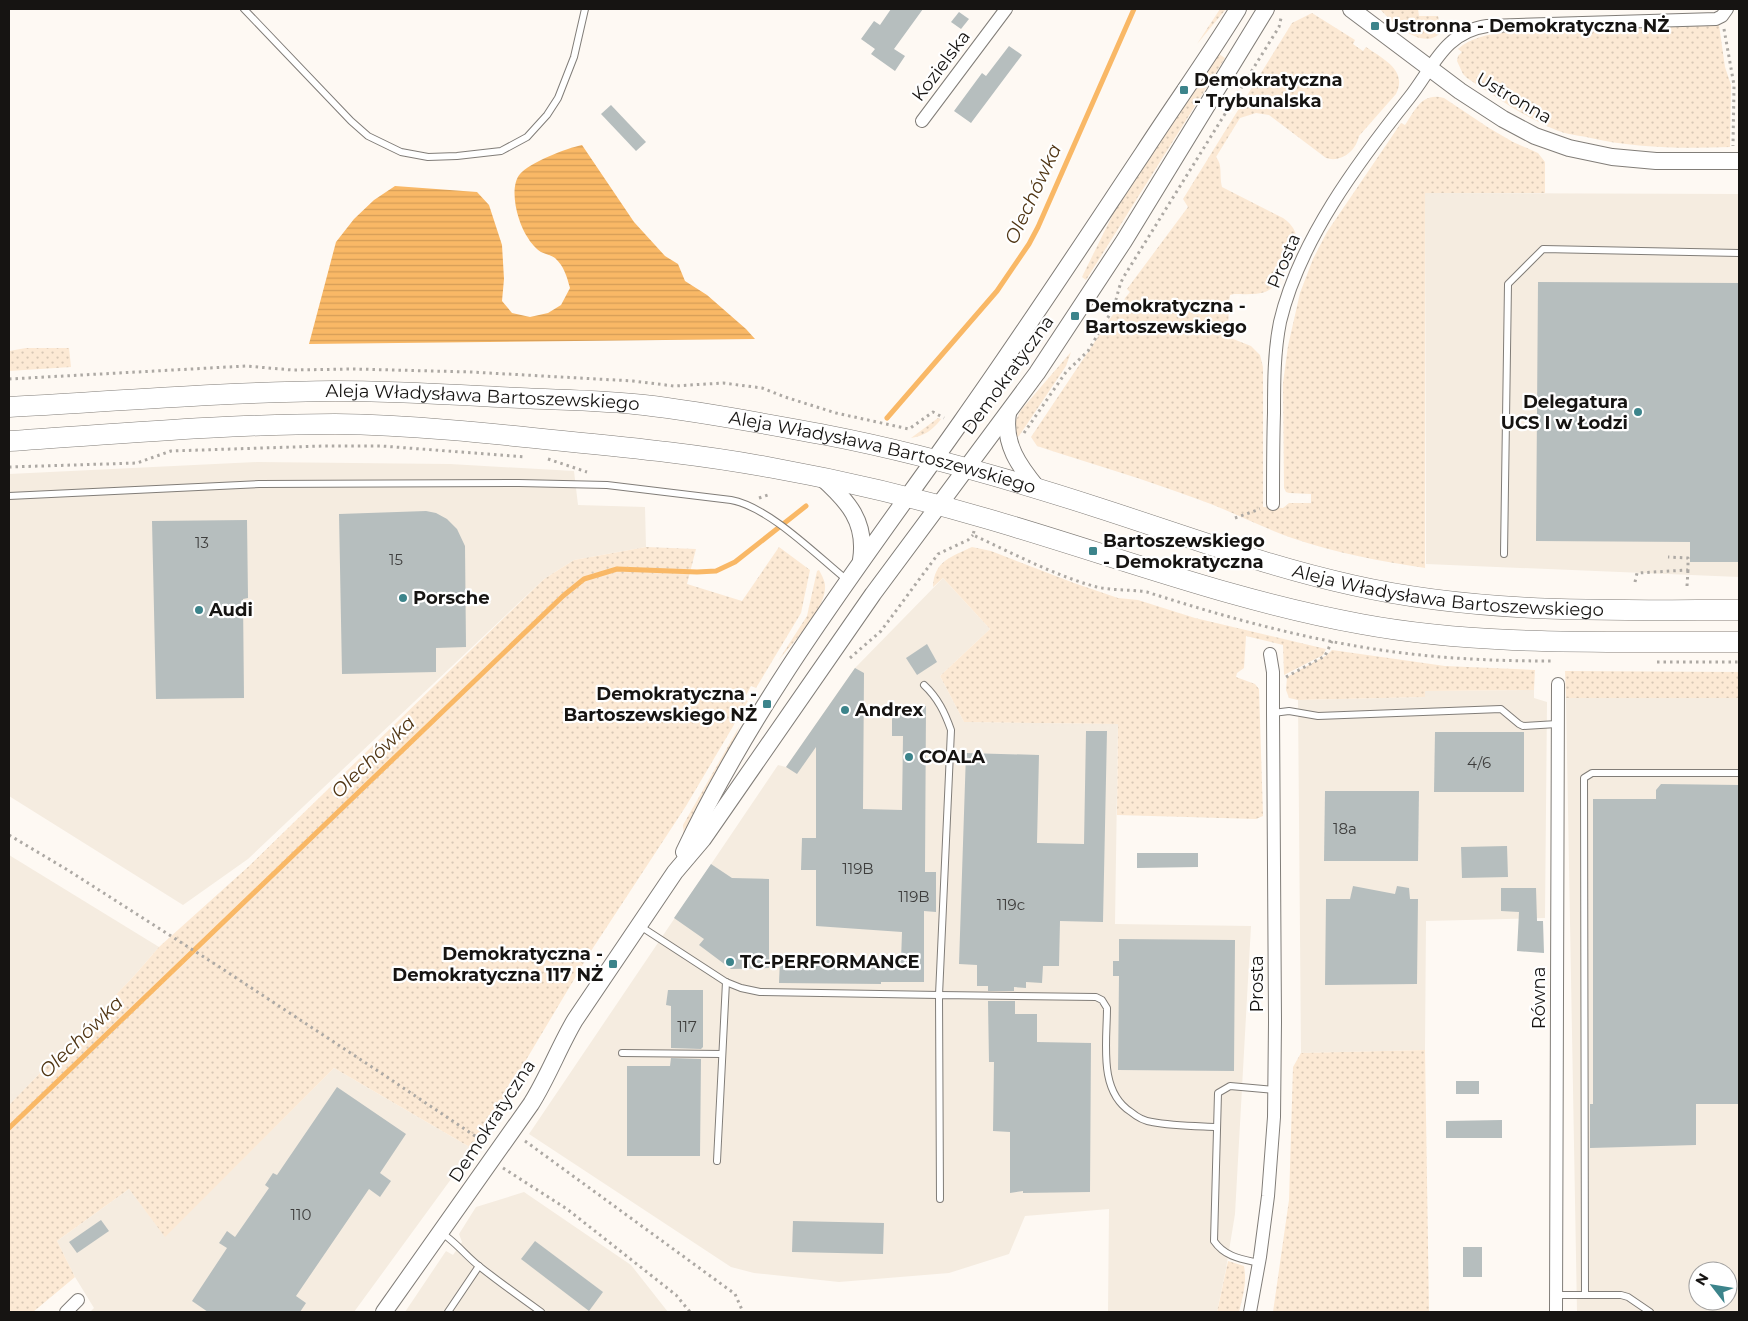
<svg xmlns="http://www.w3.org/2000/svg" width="1748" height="1321" font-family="Montserrat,sans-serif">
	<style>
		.built { fill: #f5ece0; fill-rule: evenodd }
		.grass { fill: url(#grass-dots) }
		.water { fill: url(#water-rules) }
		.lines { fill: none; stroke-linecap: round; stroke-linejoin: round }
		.stream { stroke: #f9b866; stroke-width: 5 }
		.building { fill: #b6bebe }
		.service-casing { stroke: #817d78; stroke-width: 8 }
		.minor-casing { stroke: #817d78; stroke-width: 14 }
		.tertiary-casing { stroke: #817d78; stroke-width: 18 }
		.primary-casing { stroke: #817d78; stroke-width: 21 }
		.path { stroke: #ada9a4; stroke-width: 3; stroke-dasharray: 2.5 4; stroke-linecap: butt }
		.service { stroke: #fff; stroke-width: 6 }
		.minor { stroke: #fff; stroke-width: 12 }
		.tertiary { stroke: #fff; stroke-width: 16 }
		.primary { stroke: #fff; stroke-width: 20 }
		.poi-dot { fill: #3c848b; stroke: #fff; stroke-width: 2 }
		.labels { text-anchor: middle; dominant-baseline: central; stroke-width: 4.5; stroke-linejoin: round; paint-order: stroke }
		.number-label { font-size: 15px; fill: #3e3e3d }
		.poi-label { font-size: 18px; font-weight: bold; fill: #161412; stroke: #fff; text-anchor: start }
		.street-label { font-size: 18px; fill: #161412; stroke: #fff }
		.water-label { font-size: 19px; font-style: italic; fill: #513614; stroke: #fff }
	</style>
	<defs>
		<pattern id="grass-dots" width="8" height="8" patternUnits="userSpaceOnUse" patternTransform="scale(1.25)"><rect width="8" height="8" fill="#fce9d4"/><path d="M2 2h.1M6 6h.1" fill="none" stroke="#d7c7b5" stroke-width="1.8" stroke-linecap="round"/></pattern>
		<pattern id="water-rules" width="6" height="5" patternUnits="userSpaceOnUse" patternTransform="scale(1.25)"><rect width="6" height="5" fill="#f9b866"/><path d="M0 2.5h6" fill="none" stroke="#d59d57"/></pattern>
	</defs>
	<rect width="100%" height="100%" fill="#fef9f3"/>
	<g class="built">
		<polygon points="1425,193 1739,194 1739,577 1426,564"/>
		<polygon points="257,462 450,464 574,471 578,505 645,507 646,547 574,560 544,579 248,859 183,905 9,796 9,474"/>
		<polygon points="943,578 990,629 940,676 964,722 1118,724 1115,924 1251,926 1235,1214 1226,1269 1217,1312 1108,1312 1109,1209 1025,1216 1009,1254 949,1273 839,1282 754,1273 731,1267 529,1134 778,765 786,767 855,668"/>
		<polygon points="1534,690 1534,698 1547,702 1545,918 1426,921 1425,1050 1301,1053 1298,700 1424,697 1425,691"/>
		<path d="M1566,698H1739V1312H1577ZM1698,1271H1728V1301H1698Z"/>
		<polygon points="9,855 159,947 133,977 9,1105"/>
		<polygon points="334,1068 473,1149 354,1312 90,1312 94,1308 75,1277 57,1241 129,1189 165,1236"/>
		<polygon points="524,1192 631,1265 668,1312 405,1312 446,1251 453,1255 462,1242 459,1234 476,1207"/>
	</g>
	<g class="grass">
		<polygon points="1220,9 1226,9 1197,44"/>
		<path d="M1380,9H1418L1419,16H1438L1442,31C1425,53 1392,23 1380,9Z"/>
		<path d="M1312,13L1355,40L1353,44L1363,51L1366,47C1383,59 1408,70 1396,94L1359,136C1356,151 1341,163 1326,158L1269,115L1256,113L1240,118L1216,157C1223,165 1219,176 1222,187L1283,218C1290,223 1297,230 1296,240C1295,255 1281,287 1265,292C1257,295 1243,294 1234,294L1230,295L1229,301L1228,337L1251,346L1260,355L1263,367V507L1283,508L1289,503H1311V494L1289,493L1286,492L1284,488L1283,383L1288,346L1300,293L1313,259L1327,232L1401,123L1405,125C1416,109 1422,92 1444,98L1489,128L1513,142L1538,153L1545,162V193H1425V568C1380,561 1335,553 1292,538C1261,527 1231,511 1200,500C1147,480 1092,464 1037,446L1031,437L1116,310L1117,305L1123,303L1125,298L1130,292L1127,289L1130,285L1188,207L1183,199L1292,23Z"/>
		<path d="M1719,25L1725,67L1731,85L1730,147C1682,149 1633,148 1586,137C1576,135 1565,134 1556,130C1524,117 1496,97 1467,78L1463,74L1457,61L1458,56L1462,52L1458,49C1471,37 1488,35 1504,32Z"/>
		<polygon points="1219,54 1225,58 1086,280 1082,277 1113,214"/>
		<polygon points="26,348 69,348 71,367 9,371 9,351"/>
		<polygon points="1071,352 1066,366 1019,436 1015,438 1016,420 1021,410"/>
		<path d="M938,418L941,419C933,430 924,436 911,438Z"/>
		<polygon points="646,547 696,549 687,584 742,601 779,547 810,570 801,613 756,688 751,686 744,699 748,701 686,806 591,951 473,1149 334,1068 165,1237 129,1189 57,1241 75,1277 33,1312 9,1312 9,1105 133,977 159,947 248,867 544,579 574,560"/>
		<path d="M972,547L991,551L1074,583L1118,598L1138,600L1195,618L1326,649L1323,655L1284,675L1283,645L1246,636L1244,668L1237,673L1236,677L1255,684L1259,689L1263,816L1256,819L1117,815L1118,724L964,722L940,676L990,629L943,578L933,587C934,561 951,557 972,547Z"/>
		<path d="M819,570C822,576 826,582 825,589C823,613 793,642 778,661L807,616L817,571Z"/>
		<polygon points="1332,650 1445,666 1535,670 1534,690 1425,691 1425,697 1298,700 1289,698 1286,690 1287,677 1327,655"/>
		<polygon points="1565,671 1739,672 1739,698 1566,698"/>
		<polygon points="739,727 729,756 684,839 683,825"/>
		<polygon points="1425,1050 1429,1312 1273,1312 1289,1200 1293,1067 1301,1053"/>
		<path d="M1228,1261L1244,1266C1247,1282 1243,1296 1239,1312H1217Z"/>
	</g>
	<path class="water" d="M582,145L634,222L665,256L678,264L685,281L707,295L746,329L755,339L309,344L336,242L354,219L374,200L395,186L477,192L489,205L502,245L504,279L502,301L512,313L530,317L548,313L561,305L570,288C567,277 564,266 555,258C551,255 545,254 541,252C536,249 531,243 528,238C518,224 508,188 520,174C529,163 567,148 582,145Z"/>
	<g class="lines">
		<g class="stream">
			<polyline points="887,418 997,291 1029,244 1038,227 1134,9"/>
			<polyline points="9,1128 563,596 584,579 617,569 697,572 716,571 735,562 806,506"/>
		</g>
	</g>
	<g class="building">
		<polygon points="891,9 923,9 894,49 905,56 895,71 871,54 875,49 861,39 874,21 880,25"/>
		<polygon points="959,12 969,19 961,29 951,22"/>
		<polygon points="1009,46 1022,55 971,123 954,111 982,73 986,76"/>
		<polygon points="611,105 646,142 636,151 601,114"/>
		<polygon points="1538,282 1739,283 1739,562 1690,562 1690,542 1536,541"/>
		<polygon points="426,511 436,513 447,519 457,529 465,546 466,647 436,648 436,672 342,674 339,514"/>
		<polygon points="247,520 248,598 243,599 244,698 156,699 152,521"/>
		<polygon points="927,644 937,662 917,675 906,658"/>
		<polygon points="855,668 864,673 863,809 902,810 903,736 892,736 892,706 926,706 925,872 936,872 936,912 924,911 924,982 881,982 881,984 779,983 780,959 901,961 902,932 816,926 816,870 801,870 802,838 816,838 816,747 797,774 786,767"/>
		<polygon points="1086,731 1107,731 1103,922 1060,921 1059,966 1043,966 1042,983 1026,982 1026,988 1014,987 1014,991 988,991 988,986 977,986 977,965 959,964 966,753 1039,755 1037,843 1084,844"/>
		<polygon points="1435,732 1524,732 1524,792 1434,792"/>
		<polygon points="1661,784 1739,785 1739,1104 1696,1104 1696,1145 1590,1148 1590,1104 1593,1104 1593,799 1656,799 1656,790"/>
		<polygon points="1325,791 1419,791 1418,861 1324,861"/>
		<polygon points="1507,846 1508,877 1462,878 1461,847"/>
		<polygon points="1137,853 1198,853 1198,867 1137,868"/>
		<polygon points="711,864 732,878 769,879 769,968 731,969 699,945 704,939 674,918"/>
		<polygon points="1353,886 1395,894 1397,886 1409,888 1410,899 1418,899 1417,984 1325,985 1326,899 1350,899"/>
		<polygon points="1501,888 1536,888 1537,921 1543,921 1544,953 1517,951 1519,912 1501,911"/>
		<polygon points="1119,939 1235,940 1234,1071 1118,1070 1119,976 1113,976 1113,961 1119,961"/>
		<polygon points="668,990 703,990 703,1047 701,1049 671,1048 671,1006 666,1005"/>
		<polygon points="988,1001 1015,1001 1015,1014 1037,1014 1037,1042 1091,1043 1090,1192 1023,1193 1023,1191 1010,1193 1010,1132 993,1131 994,1062 989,1062"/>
		<polygon points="671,1058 701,1059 700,1156 627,1156 627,1066 670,1066"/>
		<rect x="1456" y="1081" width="23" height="13"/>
		<polygon points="337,1087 406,1134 380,1173 391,1181 380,1197 369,1189 296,1296 306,1303 300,1312 208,1312 192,1301 227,1248 219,1243 227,1231 235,1237 269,1188 265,1185 273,1173 277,1175"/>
		<polygon points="1502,1120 1502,1138 1446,1138 1446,1121"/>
		<polygon points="101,1220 109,1231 77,1253 69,1242"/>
		<polygon points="793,1221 884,1223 883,1254 792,1252"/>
		<polygon points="535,1241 603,1292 589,1311 521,1259"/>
		<rect x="1463" y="1247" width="19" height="30"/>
	</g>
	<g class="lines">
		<g class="service-casing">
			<g id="service">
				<polyline points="244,9 351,121 368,136 401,152 428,157 457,156 501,151 527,137 547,115 558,98 574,57 585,9"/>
				<path d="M9,496L259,484L519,483L607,485L731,500C769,507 816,555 847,580"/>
				<polyline points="1504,554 1508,284 1543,249 1739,253"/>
				<polyline points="1273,713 1289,711 1318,716 1501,709 1519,724 1523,726 1557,724"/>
				<path d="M640,926L726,982L741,988L760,992L939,995L951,730C945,713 938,698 924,685"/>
				<polyline points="622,1053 722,1054"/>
				<polyline points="717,1161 726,982"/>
				<path d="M940,1199L939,995L1096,997L1102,1000L1107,1008C1107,1042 1098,1091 1131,1112C1137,1117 1144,1121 1152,1122C1173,1126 1196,1126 1217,1127"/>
				<path d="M441,1233C453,1239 467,1257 479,1266C499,1282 520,1297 541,1312"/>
				<path d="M1259,1263C1241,1259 1225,1257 1214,1241L1218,1093L1230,1086L1274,1090"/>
				<polyline points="1556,1295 1621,1295 1628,1297 1650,1312"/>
				<polyline points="1585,1295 1584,778 1592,773 1739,773"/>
				<polyline points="448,1312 479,1266"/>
			</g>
		</g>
		<g class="minor-casing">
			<g id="minor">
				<polyline points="922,121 1006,9"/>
				<path d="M1273,504C1273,474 1273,443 1274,413C1274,383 1274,352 1280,322C1299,241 1358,162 1409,98C1433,68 1444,32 1487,26L1716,19L1722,16L1727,9"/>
				<polyline points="66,1312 78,1300"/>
				<polyline points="1250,1312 1260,1257 1268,1196 1274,1117 1275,1022 1273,713 1273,672 1270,654"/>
				<polyline points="1556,1312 1558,684"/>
			</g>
		</g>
		<g class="tertiary-casing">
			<g id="tertiary">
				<polyline points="1351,9 1460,91 1503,119 1535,136 1569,148 1612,157 1656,161 1739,161"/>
				<path d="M1008,413C1003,444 1019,466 1038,489"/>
				<path d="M821,477C848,501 867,522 861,560"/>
				<path d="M684,852C757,697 863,561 961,422C1024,333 1083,243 1143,153C1174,105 1208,58 1238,9"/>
				<path d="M384,1312L531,1104C548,1077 559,1047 575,1020L675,872L703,839L873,594L1037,373L1124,241L1266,9"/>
			</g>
		</g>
		<g class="primary-casing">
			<g id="primary">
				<path id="s1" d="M9,407C117,401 226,392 335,391C397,391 459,395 520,398C561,400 603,400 644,405C705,412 766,424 826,435C919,453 1010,479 1099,508C1183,535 1266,566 1352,585C1479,614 1610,610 1739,610"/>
				<path d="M9,441C117,434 226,424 335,424C411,425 487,433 563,441C634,448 704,455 773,468C845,481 917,498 988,519C1112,555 1233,601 1361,624C1485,647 1613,641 1739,642"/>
			</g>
		</g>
		<g class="path">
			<polyline points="1724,29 1734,85 1733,146"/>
			<polyline points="9,379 246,366 292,370 354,369 471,372 633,381 674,386 723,383 762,388 785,397 836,413 909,429 933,412 944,418"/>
			<path d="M1024,433L1066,372L1088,351L1110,314C1117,303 1117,290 1123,278L1279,27L1281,18L1279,16"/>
			<polyline points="548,459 587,472"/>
			<polyline points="9,467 137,463 171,451 323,446 382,446 525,457"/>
			<polyline points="759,498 768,495"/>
			<polyline points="1235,518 1260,509"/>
			<path d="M974,531L973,535C1012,553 1052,574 1093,586C1110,591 1129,589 1147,592C1228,618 1311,641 1395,652C1447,659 1499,661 1551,661"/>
			<polyline points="1635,582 1637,573 1688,570 1688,558 1668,557"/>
			<polyline points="1687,586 1688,570"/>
			<polyline points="850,658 881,631 938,554 968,540 973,535"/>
			<polyline points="1657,662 1739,662"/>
			<polyline points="1286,677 1325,656 1332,641"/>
			<polyline points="9,835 66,869 218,966 378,1071 484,1142"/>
			<polyline points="525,1141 735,1294 743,1312"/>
			<polyline points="503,1168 567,1209 676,1295 690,1312"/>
		</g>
		<use href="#service" class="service"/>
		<use href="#minor" class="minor"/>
		<use href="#tertiary" class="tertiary"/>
		<use href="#primary" class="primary"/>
	</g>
	<g class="poi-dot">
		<rect x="1370" y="21" width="10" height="10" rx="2.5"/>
		<rect x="1179" y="85" width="10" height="10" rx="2.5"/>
		<rect x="1070" y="311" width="10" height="10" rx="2.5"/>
		<circle cx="1638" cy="412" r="5"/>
		<rect x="1088" y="546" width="10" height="10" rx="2.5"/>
		<circle cx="403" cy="598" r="5"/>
		<circle cx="199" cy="610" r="5"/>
		<rect x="762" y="699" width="10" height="10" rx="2.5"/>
		<circle cx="845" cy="710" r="5"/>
		<circle cx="909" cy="757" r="5"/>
		<circle cx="730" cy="962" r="5"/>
		<rect x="608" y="959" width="10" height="10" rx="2.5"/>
	</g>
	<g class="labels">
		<g class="number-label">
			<text x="202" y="542">13</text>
			<text x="396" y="559">15</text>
			<text x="1479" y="762">4/6</text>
			<text x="1345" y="828">18a</text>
			<text x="858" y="868">119B</text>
			<text x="914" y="896">119B</text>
			<text x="1011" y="904">119c</text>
			<text x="687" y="1026">117</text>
			<text x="301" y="1214">110</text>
		</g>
		<g class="poi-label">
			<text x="1385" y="26">Ustronna - Demokratyczna NŻ</text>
			<text x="1194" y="80">Demokratyczna<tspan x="1194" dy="21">- Trybunalska</tspan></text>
			<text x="1085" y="306">Demokratyczna -<tspan x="1085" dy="21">Bartoszewskiego</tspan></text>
			<text x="1628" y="402" text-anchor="end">Delegatura<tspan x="1628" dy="21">UCS I w Łodzi</tspan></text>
			<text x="1103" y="541">Bartoszewskiego<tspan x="1103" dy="21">- Demokratyczna</tspan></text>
			<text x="413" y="598">Porsche</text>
			<text x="209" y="610">Audi</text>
			<text x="757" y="694" text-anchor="end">Demokratyczna -<tspan x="757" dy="21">Bartoszewskiego NŻ</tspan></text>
			<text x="855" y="710">Andrex</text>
			<text x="919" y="757">COALA</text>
			<text x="603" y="954" text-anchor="end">Demokratyczna -<tspan x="603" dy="21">Demokratyczna 117 NŻ</tspan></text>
			<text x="740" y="962">TC-PERFORMANCE</text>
		</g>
		<g class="street-label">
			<text transform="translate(941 66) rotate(-53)">Kozielska</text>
			<text transform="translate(1514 98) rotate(30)">Ustronna</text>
			<text transform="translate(1284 261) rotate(-67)">Prosta</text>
			<text transform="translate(1008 375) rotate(-54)">Demokratyczna</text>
			<text stroke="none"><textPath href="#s1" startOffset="474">Aleja Władysława Bartoszewskiego</textPath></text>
			<text stroke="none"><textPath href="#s1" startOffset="879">Aleja Władysława Bartoszewskiego</textPath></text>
			<text stroke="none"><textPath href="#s1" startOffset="1464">Aleja Władysława Bartoszewskiego</textPath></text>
			<text transform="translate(1257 984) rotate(-90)">Prosta</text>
			<text transform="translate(1539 998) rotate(-90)">Równa</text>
			<text transform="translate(492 1121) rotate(-57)">Demokratyczna</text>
		</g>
		<g class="water-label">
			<text transform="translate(1033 194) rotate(-65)">Olechówka</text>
			<text transform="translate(373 757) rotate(-44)">Olechówka</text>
			<text transform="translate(81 1037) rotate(-44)">Olechówka</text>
		</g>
	</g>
	<rect width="1748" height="1321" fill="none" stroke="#161412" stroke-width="20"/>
	<g transform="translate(1713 1286) rotate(301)"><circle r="24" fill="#ffffff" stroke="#a2a1a0"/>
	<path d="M0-4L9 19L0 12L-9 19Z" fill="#3c848b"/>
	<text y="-8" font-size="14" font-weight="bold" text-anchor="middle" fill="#161412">N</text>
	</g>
</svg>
